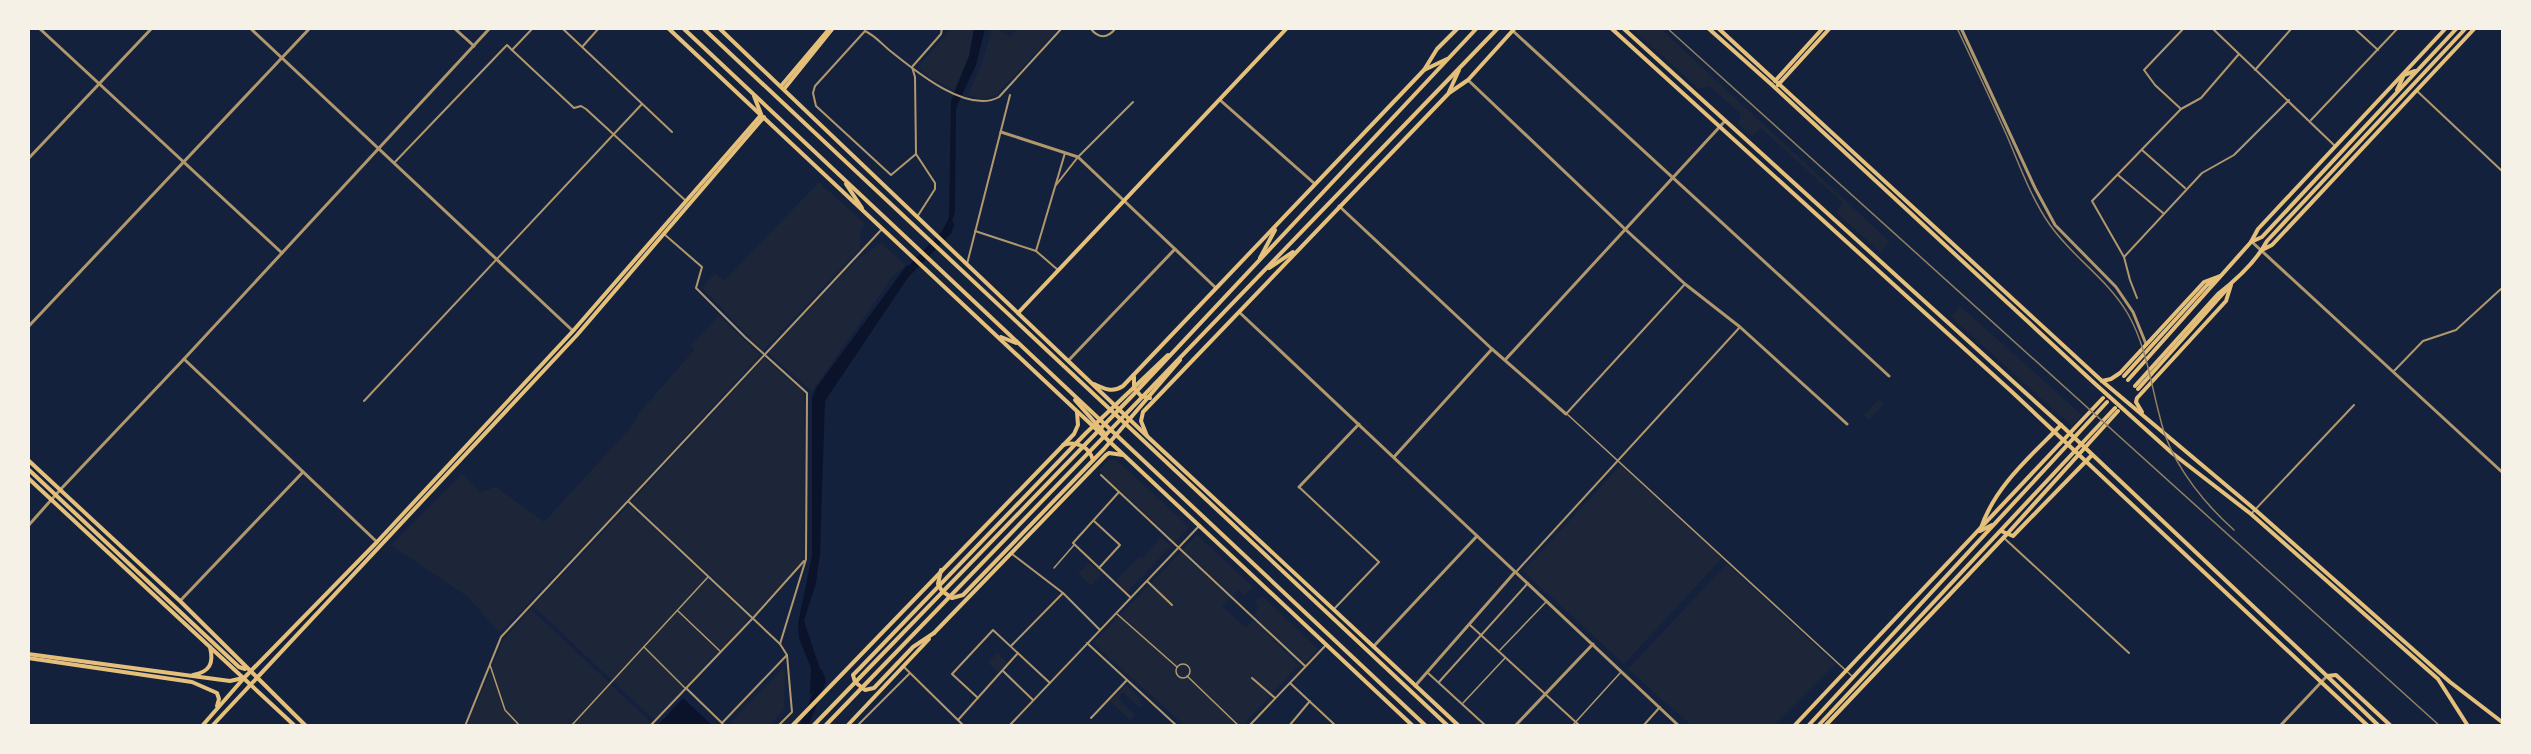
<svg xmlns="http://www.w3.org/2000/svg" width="2531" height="754" font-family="'Noto Sans',sans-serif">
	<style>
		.green { fill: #1d2539 }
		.water { fill: #0b132b }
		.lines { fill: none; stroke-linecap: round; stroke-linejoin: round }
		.river { stroke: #0b132b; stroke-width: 8 }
		.service { stroke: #b1986c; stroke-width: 1.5 }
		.pedestrian { stroke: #b1986c; stroke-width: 1.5 }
		.minor { stroke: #b1986c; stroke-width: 2 }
		.tertiary { stroke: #b1986c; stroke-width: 3 }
		.secondary { stroke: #e5c07b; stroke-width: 4 }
		.primary { stroke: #e5c07b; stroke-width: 4 }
		.trunk { stroke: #e5c07b; stroke-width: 4 }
		.rail { stroke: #918062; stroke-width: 1.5 }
	</style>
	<rect width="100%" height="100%" fill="#14213d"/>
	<g class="green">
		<polygon points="951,29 974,29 969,56 954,90 931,78 918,67"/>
		<polygon points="992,29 999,29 1010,37 1016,29 1058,29 996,95 983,99 968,95 983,60"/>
		<polygon points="1632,29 1661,29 1890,242 1880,252 1836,212 1843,203 1761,128 1752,136 1738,124 1741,114 1709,86 1699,89"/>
		<polygon points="819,182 864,223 860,235 860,248 763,351 702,288 715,273 724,281"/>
		<polygon points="881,243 905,265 893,276 812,391 768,353 858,259"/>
		<polygon points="1960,306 2082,415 2072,426 1951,317"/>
		<polygon points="719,316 760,355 628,499 500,633 468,597 391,545 462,474 480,492 496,487 544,522 633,425 639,413 695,349 691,345"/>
		<polygon points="764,358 804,393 805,558 753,616 631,502"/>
		<polygon points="1879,399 1884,404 1869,420 1864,415"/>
		<polygon points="1109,460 1115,460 1122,465 1189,527 1175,542 1099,470"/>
		<polygon points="1621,465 1722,558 1624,664 1523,571"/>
		<polygon points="629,505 750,618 654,720 533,606"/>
		<polygon points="1197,535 1253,587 1245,595 1239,590 1233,596 1183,549"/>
		<polygon points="1161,537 1171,546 1127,592 1116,580 1140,556 1143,558"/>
		<polygon points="1181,552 1230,598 1222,606 1246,628 1253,620 1299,665 1243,725 1184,725 1093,643"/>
		<polygon points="1089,563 1102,574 1091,586 1078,573"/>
		<polygon points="1727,564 1835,664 1774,725 1691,725 1628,669"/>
		<polygon points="1262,596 1318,649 1304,663 1254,616 1258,607 1255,602"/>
		<polygon points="531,609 651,722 647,726 467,726 504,639"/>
		<polygon points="997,653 1007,663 998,672 988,663"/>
		<polygon points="783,668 785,672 784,709 770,725 735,725 731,722"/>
		<polygon points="1126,685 1141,699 1139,701 1144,706 1139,707 1123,692 1118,699 1135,715 1130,720 1110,701"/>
	</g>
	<g class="water">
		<polygon points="974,29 985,29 976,65 956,108 955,213 947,235 942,231 949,218 951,101 969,56"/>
		<polygon points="907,265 913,270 825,401 820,553 816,583 804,621 824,681 810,695 811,668 799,638 798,623 812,556 812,398 816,388"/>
		<polygon points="683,698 712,725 658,725"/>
	</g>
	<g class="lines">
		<g class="river">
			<polyline points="905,275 948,231 950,225"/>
			<polyline points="804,726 822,681 819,673"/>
		</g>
		<g class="service">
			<polyline points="1567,414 1853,677"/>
			<polyline points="1500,650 1546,602"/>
			<polyline points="1463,703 1505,658"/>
			<polyline points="1572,726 1621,672"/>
		</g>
		<g class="pedestrian">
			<polyline points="1054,568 1074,545"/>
			<polyline points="678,611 720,651"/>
			<polyline points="1117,614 1177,667"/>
			<polyline points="644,647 685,688"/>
			<circle cx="1183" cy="671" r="7"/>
			<polyline points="490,665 505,710 520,726"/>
			<polyline points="1187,676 1239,726"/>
			<polyline points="571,726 708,577"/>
		</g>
		<g class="minor">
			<polyline points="562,28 672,132"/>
			<path d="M1090,28C1099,39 1107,39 1116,28"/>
			<polyline points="2184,28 2144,70 2155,85 2181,109 2201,98 2239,54"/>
			<polyline points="2212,28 2335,146"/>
			<polyline points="2354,28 2378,50"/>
			<polyline points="583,46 599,28"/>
			<polyline points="512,50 574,108 581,106 586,109 686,201"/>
			<polyline points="2255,70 2292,28"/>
			<polyline points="2417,91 2502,171"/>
			<polyline points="2311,120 2398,28"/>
			<polyline points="2142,150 2185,188"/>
			<path d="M916,154L891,175L816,106L813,93L815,86L865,31C874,35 881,43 888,49C913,69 967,115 999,97L1062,28"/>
			<polyline points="394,163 507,45 512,50 533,28"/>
			<polyline points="2118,175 2163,213"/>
			<polyline points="1056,185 1078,157 1133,102"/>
			<polyline points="917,217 935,189 935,183 916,154 915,77 912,67 941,34 942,28"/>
			<polyline points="975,231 1036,251 1058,270"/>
			<polyline points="664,234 702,267 696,288 745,337 807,393 806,559 780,644 787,655 792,712 778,726"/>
			<polyline points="1036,251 1065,153"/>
			<polyline points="2124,257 2202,173 2234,155 2289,100"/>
			<polyline points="967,264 1010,95"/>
			<polyline points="2137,298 2130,280 2124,257 2092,201 2181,109"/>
			<polyline points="2393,372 2423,341 2456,330 2502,288"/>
			<polyline points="364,401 642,104"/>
			<polyline points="1566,414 1685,284"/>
			<polyline points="1101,475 1305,666"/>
			<polyline points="1299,487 1379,562 1334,609"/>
			<polyline points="1119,492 1073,543 1130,597"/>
			<polyline points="629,502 780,644"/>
			<polyline points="2251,514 2354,405"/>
			<polyline points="1094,521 1120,545 1099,568"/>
			<polyline points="2004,538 2129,653"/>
			<polyline points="1012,554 1063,593 1100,630"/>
			<polyline points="1516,572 1740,327"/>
			<polyline points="1147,581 1172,605"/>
			<polyline points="1470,625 1580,726"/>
			<polyline points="1087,643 1177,726"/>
			<polyline points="1011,646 1063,593"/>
			<polyline points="904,667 964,726"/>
			<polyline points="1003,671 1033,700"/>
			<polyline points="1428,673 1486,726"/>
			<polyline points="1252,678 1275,698"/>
			<polyline points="1439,682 1528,583"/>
			<polyline points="1290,683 1336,726"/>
			<polyline points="686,688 722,723"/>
			<polyline points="978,698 952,674 993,630 1050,683"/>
			<polyline points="1091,718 1127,680"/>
			<polyline points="958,720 1018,653"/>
			<polyline points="465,726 501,637 882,229"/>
			<polyline points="650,726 753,618 804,561"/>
			<polyline points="724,726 722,723 787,655"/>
			<polyline points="857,726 910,673"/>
			<polyline points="1009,726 1200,525"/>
			<polyline points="1249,726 1327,644"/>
			<polyline points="1289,726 1310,701"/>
			<polyline points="1643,726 1660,707"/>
		</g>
		<g class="tertiary">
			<polyline points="39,28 282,253"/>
			<polyline points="250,28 573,331"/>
			<polyline points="454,28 474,46"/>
			<polyline points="1961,28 2035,188 2055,225 2116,287 2133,312 2146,344"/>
			<polyline points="1513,31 1889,376"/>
			<polyline points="1468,80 1626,230 1685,284 1740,327 1847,424"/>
			<polyline points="1220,100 1315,184"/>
			<polyline points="1001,132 1078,157 1216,288"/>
			<polyline points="28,159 152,28"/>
			<polyline points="1339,206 1492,349 1566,414"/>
			<polyline points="2252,242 2502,472"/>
			<polyline points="1239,312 1679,726"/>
			<polyline points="28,327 310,28"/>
			<polyline points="184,359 377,542"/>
			<polyline points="1505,360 1725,121"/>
			<polyline points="1068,361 1175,249"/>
			<polyline points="1394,457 1492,349"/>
			<polyline points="1299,487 1359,424"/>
			<polyline points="28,526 60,490 184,359 490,28"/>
			<polyline points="180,601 303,472"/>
			<polyline points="1373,647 1477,536"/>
			<polyline points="1415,686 1515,572"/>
			<polyline points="1515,726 1593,644"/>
			<polyline points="2280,726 2327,676"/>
		</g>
		<g class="secondary">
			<polyline points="1611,28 2011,391 2368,726"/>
			<polyline points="1623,28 2061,425 2327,676 2336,675 2391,726"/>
			<polyline points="1708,28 1771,84 2092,381 2172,453 2251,514 2438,679 2468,726"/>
			<polyline points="1718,28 2102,381 2252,507 2450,682 2502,722"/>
			<polyline points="1775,81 1823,28"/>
			<polyline points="1778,85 1830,28"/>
			<polyline points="781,86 830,28"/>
			<polyline points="784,89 833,28"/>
			<polyline points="1018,313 1287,28"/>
			<polyline points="28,460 180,601 306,726"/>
			<polyline points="28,469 239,667 245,669"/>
			<polyline points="28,478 295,726"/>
			<polyline points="1980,531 1992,525"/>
			<polyline points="28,654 230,681 243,678"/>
			<polyline points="28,658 192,682 217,693 219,699 217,706"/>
			<path d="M193,675C210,672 214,663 210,647"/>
			<polyline points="2327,676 2379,726"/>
			<polyline points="202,726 244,678 377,542 573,331 761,115"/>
			<polyline points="212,726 577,335 764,117"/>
		</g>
		<g class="primary">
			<polyline points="1424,70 1437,49 1458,28"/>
			<polyline points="2397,90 2404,75 2415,71"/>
			<polyline points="1449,92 1459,70"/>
			<polyline points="2251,242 2258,229 2446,28"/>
			<polyline points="2262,250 2272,245 2475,28"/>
			<polyline points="1260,258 1275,230"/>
			<polyline points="1269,268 1293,252"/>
			<polyline points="2124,376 2207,285 2215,280"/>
			<polyline points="1134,377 1134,388 1141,396 1150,398"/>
			<polyline points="2128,380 2251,242 2262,237 2457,28"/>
			<polyline points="2102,381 2111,379 2120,373 2204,282 2220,276"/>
			<path d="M1094,384C1104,389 1113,393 1123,386L1424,70L1447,59"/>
			<path d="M2135,386L2218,294C2236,280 2256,262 2267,241L2466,28"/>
			<polyline points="2138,389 2227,289"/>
			<polyline points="2142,412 2136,402 2137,398 2226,301 2231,285"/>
			<polyline points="1147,436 1141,421 1143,412 1449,93 1468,80 1515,28"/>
			<path d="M1063,445C1076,441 1089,446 1093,460"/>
			<path d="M1981,528C1995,486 2031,456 2061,425"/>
			<polyline points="2001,531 2013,536 2092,455"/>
			<polyline points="941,570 938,584 942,591 952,598 963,595 1104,449 1180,360"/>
			<polyline points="934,633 913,647 874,688 865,690 855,682 853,675 859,669 1086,433 1168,355"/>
			<polyline points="934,633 1106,455 1109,453 1123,455"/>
			<polyline points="792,726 1074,434 1078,425 1077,412"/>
			<polyline points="847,726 929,639"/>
			<polyline points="1794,726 2103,398"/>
			<polyline points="1808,726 2107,402"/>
			<polyline points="1818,726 2115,408"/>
			<polyline points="1825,726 2007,534 2118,411"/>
		</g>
		<g class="trunk">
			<polyline points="668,28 1413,726"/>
			<polyline points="683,28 1426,726"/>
			<polyline points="703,28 1448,726"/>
			<polyline points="719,28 1148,437 1459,726"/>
			<polyline points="754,96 761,114"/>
			<polyline points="846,184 862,208"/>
			<polyline points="1001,337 1016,343"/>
			<polyline points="1075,400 1106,435"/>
			<polyline points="813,726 1133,395 1477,28"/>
			<polyline points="825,726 1498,28"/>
		</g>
		<g class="rail">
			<polyline points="1667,28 2440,726"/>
			<path d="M1957,28C1974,64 1991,100 2007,136C2020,166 2031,198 2050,225C2073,258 2108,279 2128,314C2149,351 2152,395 2165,435C2178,471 2206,505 2234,530"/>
		</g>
	</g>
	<rect width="2531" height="754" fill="none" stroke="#f6f1e7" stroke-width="60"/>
</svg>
